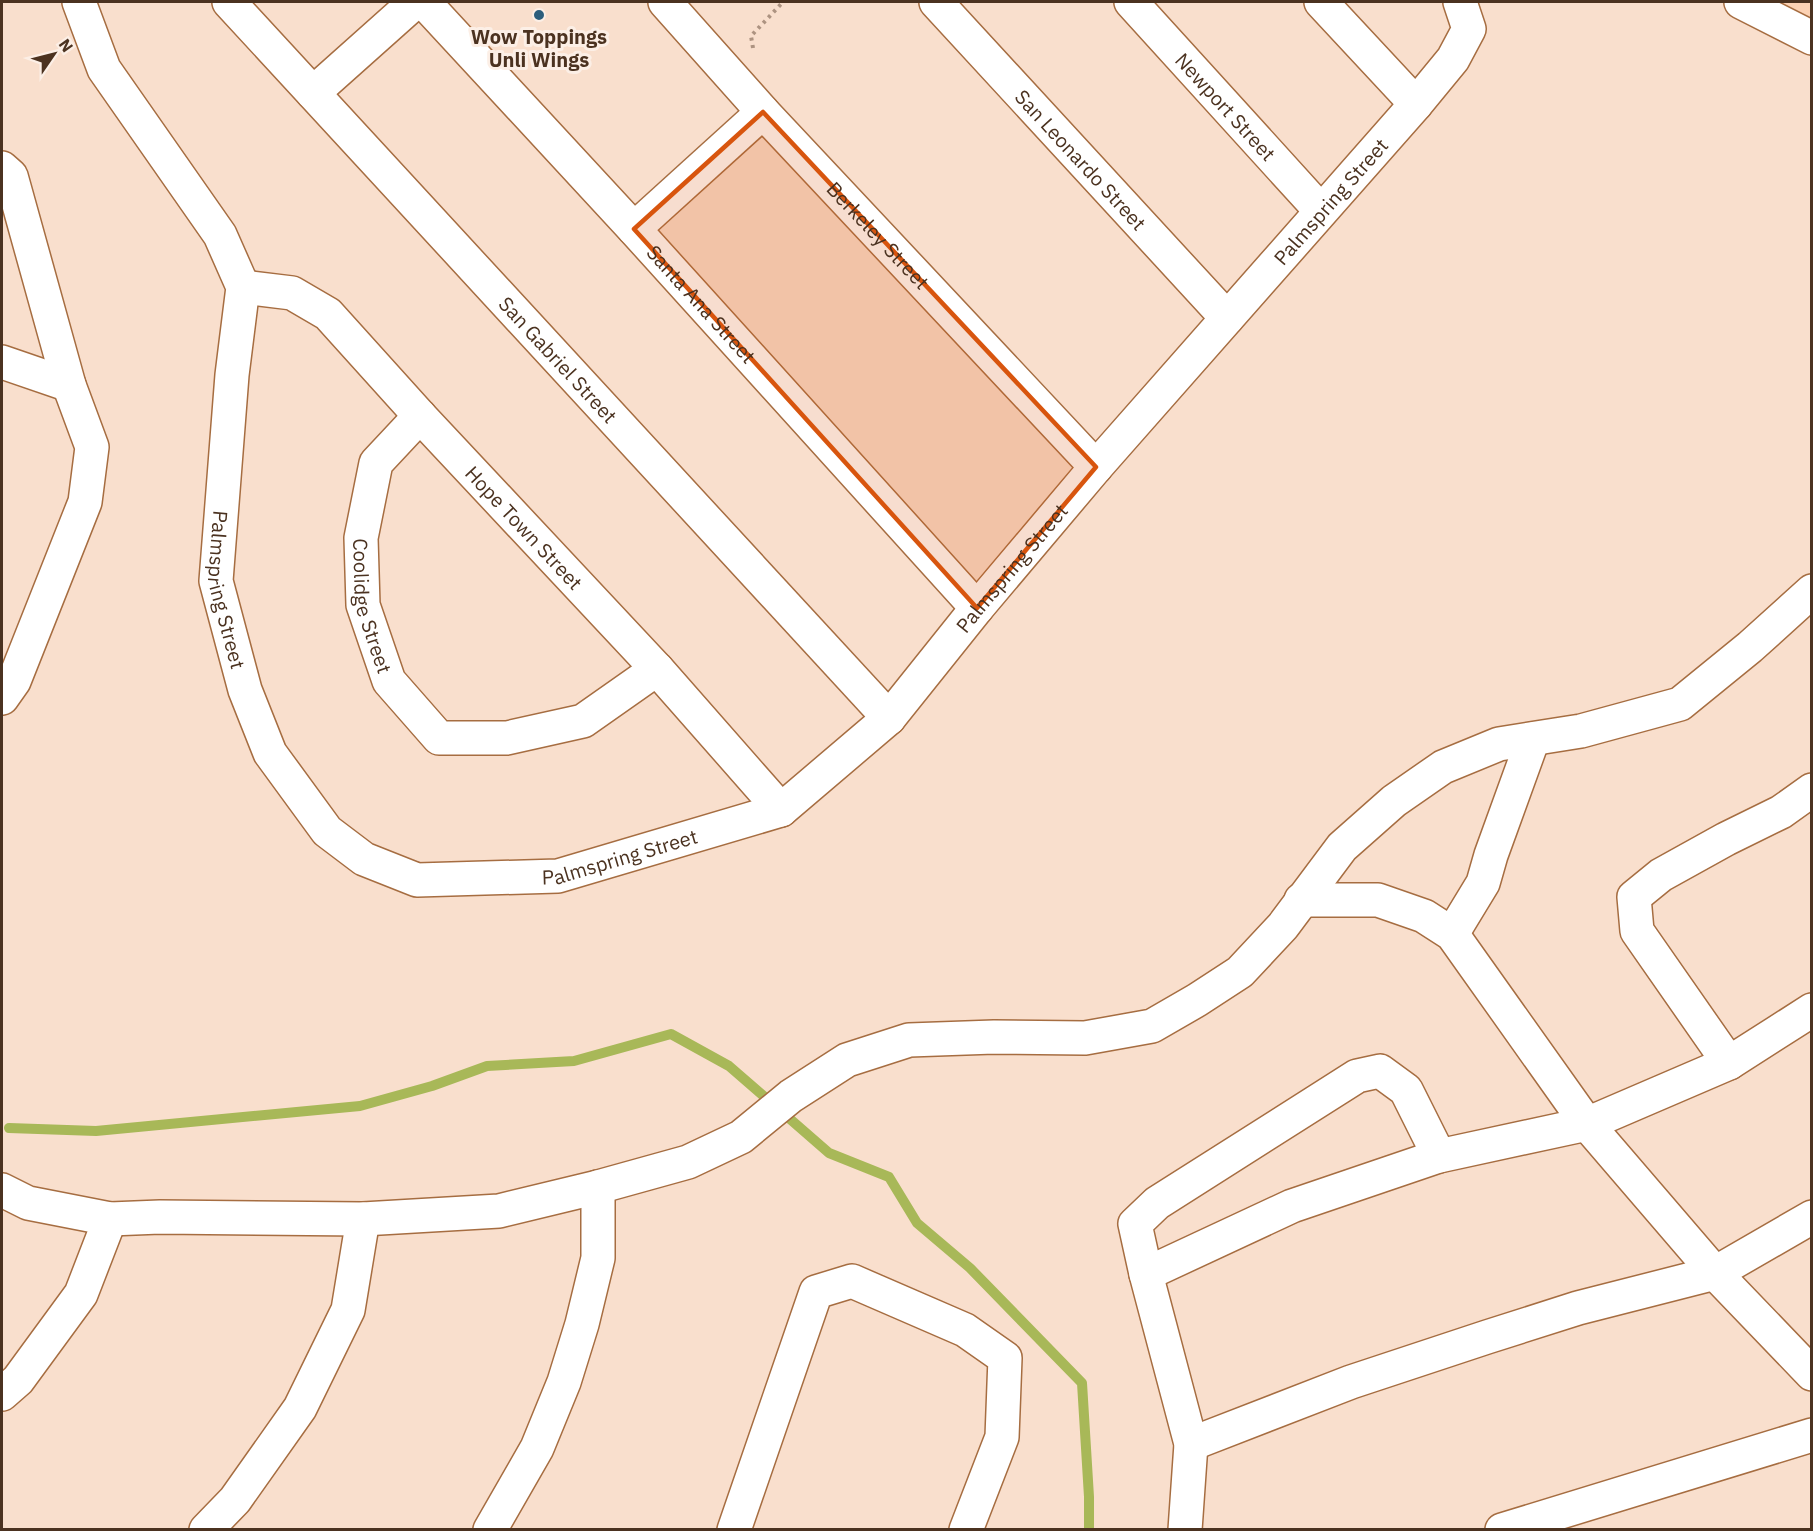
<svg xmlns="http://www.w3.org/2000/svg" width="1813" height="1531" font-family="'IBM Plex Sans',sans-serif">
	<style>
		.built { fill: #fcd2b4 }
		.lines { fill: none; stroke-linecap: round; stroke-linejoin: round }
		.stream { stroke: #a8b858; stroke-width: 10 }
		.minor-casing { stroke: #a66d41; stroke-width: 36 }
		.path { stroke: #ad9381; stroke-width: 4; stroke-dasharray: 3 4.5; stroke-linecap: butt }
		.minor { stroke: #fff; stroke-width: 33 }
		.marked { fill: #d8550e; fill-opacity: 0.2; stroke: #d8550e; stroke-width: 4.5; stroke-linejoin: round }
		.poi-dot { fill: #2c5e7c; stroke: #fcefe6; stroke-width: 2 }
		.labels { text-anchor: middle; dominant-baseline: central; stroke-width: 6; stroke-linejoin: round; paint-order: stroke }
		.poi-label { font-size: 20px; font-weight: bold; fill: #4b3220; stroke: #fcefe6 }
		.street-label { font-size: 20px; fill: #4b3220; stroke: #fcefe6 }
	</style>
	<rect width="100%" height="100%" fill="#f9dfcd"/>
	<polygon class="built" points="1757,2 1811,2 1811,30"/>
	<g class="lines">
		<polyline class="stream" points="9,1128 96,1131 360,1106 432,1086 487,1066 574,1061 671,1034 729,1066 829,1153 889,1177 917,1223 970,1268 1082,1383 1089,1497 1089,1530"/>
		<g class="minor-casing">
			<g id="minor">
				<path id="s1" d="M79,2L104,69L220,235L243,287L232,375L216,581L245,690L270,753L327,831L364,859L417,880L558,876L781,810L889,718L977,608L1096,467L1416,104L1453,59L1469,29L1460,2"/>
				<path id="s2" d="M229,2L889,718"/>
				<path id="s3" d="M424,2L634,229L977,608"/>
				<path id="s4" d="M665,2L763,112L1096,467"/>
				<path id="s5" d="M936,2L1227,318"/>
				<path id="s6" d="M1131,2L1321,211"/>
				<polyline points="1321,2 1416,104"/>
				<polyline points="1741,2 1812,38"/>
				<polyline points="313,93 415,2"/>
				<polyline points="2,168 11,176 69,385 92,447 85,502 14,681 2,698"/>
				<polyline points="634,229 763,112"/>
				<path id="s7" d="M243,287L292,293L328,314L420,416L657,669L781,810"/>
				<polyline points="2,362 69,385"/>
				<path id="s8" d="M420,416L376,463L361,538L363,605L389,681L439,738H507L583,721L657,669"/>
				<polyline points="1301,900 1378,900 1424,916 1452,934 1587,1124 1715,1273 1812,1374"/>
				<polyline points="1452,934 1483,883 1491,855 1533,739"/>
				<polyline points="1729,1063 1637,931 1634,897 1661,875 1726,839 1781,812 1812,790"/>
				<polyline points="2,1190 28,1203 110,1219 160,1217 363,1219 499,1211 598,1187 688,1162 741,1137 791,1096 847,1060 909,1040 994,1037 1085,1038 1152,1026 1197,1000 1240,972 1283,926 1342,847 1394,801 1443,767 1499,744 1581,731 1680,704 1750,647 1812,591"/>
				<polyline points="1146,1274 1292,1206 1439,1156 1587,1124 1729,1063 1812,1010"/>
				<polyline points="2,1394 18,1380 81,1294 110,1219"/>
				<polyline points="1191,1444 1351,1382 1487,1337 1578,1308 1715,1273 1812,1217"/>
				<polyline points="206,1530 235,1500 300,1408 348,1310 363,1219"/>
				<polyline points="490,1530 537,1448 564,1382 582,1324 598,1258 598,1187"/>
				<polyline points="734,1530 816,1292 852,1281 965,1330 1005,1358 1002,1437 966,1530"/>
				<polyline points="1185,1530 1191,1444 1146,1274 1135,1224 1157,1203 1357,1076 1380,1071 1406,1090 1439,1156"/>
				<polyline points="1502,1530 1812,1435"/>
			</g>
		</g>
		<polyline class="path" points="753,48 751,36 783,2"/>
		<use href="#minor" class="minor"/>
	</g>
	<path class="marked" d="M763,112L1096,467L977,608L634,229Z"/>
	<circle class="poi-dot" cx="539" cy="15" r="6"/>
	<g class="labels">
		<g class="poi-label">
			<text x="539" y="36">Wow Toppings<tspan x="539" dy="23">Unli Wings</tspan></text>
		</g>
		<g class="street-label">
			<text stroke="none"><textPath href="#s6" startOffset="141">Newport Street</textPath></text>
			<text stroke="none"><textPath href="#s5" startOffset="214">San Leonardo Street</textPath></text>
			<text stroke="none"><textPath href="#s1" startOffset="2202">Palmspring Street</textPath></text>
			<text stroke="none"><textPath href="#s4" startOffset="316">Berkeley Street</textPath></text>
			<text stroke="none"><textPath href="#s3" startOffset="410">Santa Ana Street</textPath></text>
			<text stroke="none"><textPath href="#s2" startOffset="486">San Gabriel Street</textPath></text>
			<text stroke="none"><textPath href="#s7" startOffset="381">Hope Town Street</textPath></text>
			<text stroke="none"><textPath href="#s1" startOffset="1716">Palmspring Street</textPath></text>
			<text stroke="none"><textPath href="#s1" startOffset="636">Palmspring Street</textPath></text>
			<text stroke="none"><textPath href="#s8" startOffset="210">Coolidge Street</textPath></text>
			<text stroke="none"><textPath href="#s1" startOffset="1212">Palmspring Street</textPath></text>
		</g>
	</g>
	<rect width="1813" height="1531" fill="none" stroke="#4b3220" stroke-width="6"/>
	<g transform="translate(54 54) rotate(55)" stroke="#fcefe6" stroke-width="4.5" paint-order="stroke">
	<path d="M0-4.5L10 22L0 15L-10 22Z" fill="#4b3220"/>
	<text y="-9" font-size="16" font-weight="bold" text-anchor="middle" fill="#4b3220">N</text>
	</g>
</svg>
